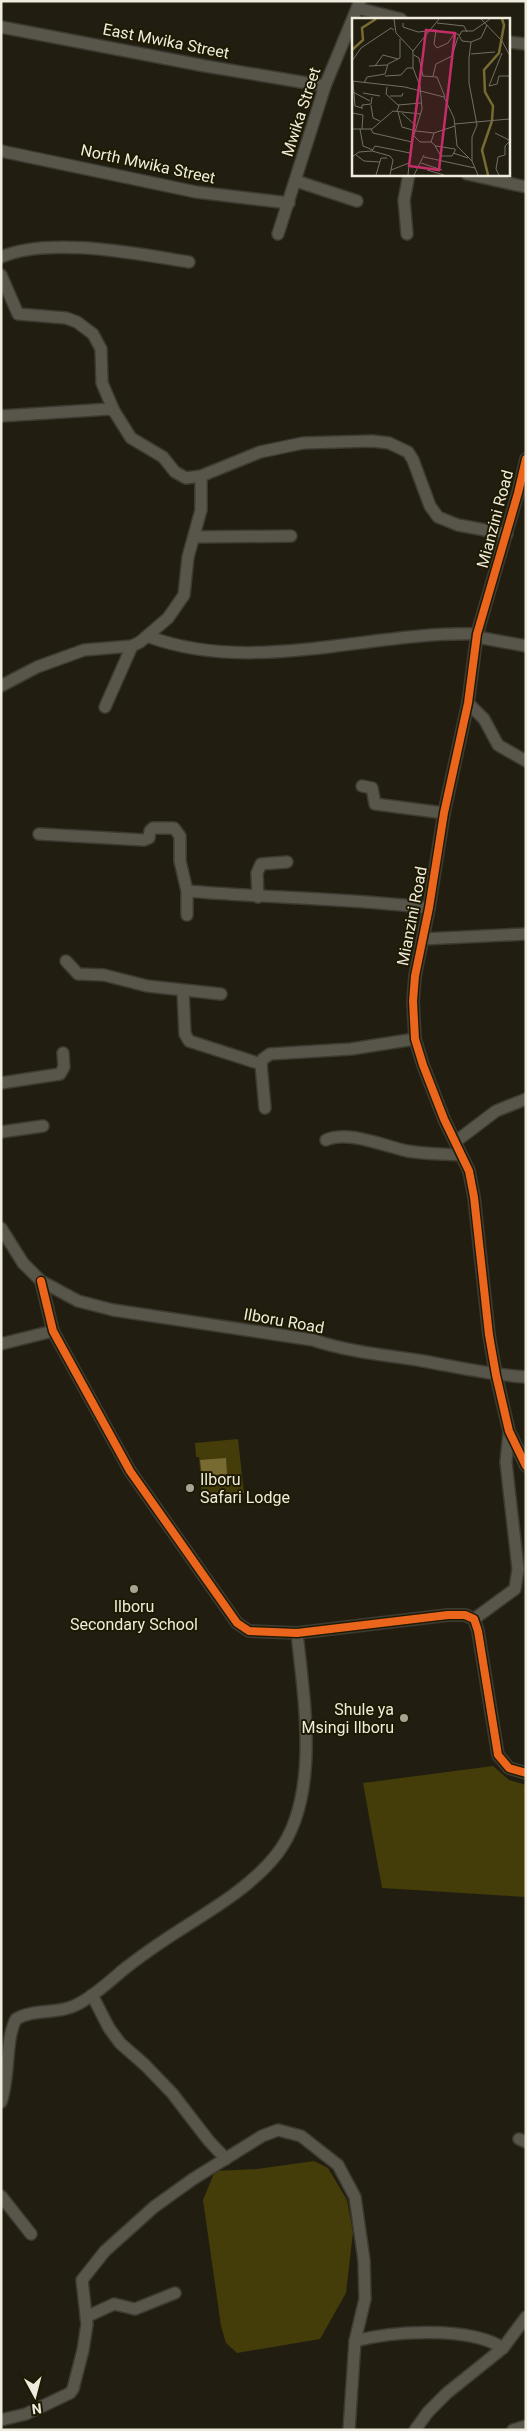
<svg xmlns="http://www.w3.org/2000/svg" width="527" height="2431" font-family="Roboto,sans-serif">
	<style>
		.green { fill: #443c09 }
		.water { fill: #776b32 }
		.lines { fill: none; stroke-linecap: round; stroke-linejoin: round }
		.minor-casing { stroke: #3c3a31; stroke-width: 14 }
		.minor { stroke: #58554b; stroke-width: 11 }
		.cycleway-casing { stroke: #1e1a02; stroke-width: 11 }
		.cycleway { stroke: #eb651d; stroke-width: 8 }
		.poi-dot { fill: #a7a496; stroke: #1e1a02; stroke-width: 2 }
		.labels { text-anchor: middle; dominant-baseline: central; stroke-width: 4; stroke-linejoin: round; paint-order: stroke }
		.street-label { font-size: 16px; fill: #efecdd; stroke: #1e1a02 }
		.poi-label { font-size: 16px; fill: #efecdd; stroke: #1e1a02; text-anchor: start }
		.inset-river { fill: none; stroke: #776b32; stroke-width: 2.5 }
		.inset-road { fill: none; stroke: #737063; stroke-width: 1 }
		.view { fill: #c62d68; fill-opacity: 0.15; stroke: #c62d68; stroke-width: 2.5 }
		.inset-edge { fill: none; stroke: #efecdd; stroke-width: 2.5 }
	</style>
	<rect width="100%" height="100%" fill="#211e11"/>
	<g class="green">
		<polygon points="238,1439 244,1493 202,1498 199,1457 196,1457 195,1443"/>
		<polygon points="493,1766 509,1780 526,1785 526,1897 382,1888 363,1783"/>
		<polygon points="314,2161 328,2168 347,2200 353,2232 346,2293 320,2339 237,2353 226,2343 221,2326 203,2200 215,2171 257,2169"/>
	</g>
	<polygon class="water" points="226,1458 227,1474 202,1476 200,1460"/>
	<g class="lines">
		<g class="minor-casing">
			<g id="minor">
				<polyline points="357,8 401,19"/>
				<polyline points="1,27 205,66 325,86"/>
				<polyline points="508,42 526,44"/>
				<polyline points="1,151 196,192 289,203"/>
				<polyline points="467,174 526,187"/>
				<polyline points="296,181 357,201"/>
				<polyline points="278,234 325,86 360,1"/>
				<polyline points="407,234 404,200 409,174"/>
				<path d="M1,257C50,236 138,254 189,262"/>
				<polyline points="1,275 18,314 66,318 77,322 93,334 101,349 102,383 114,411"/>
				<polyline points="1,416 110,409 114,411 131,438 163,457 175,472 186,478 201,476 260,452 303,443 372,441 389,443 408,452 413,460 430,506 438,517 458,525 507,534"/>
				<polyline points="526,459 518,493 477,634 468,703 444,813 429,908 415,976 413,1001 415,1039 423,1065 444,1119 469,1171 474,1197 489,1335 496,1375 509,1431 526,1466"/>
				<polyline points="194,537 291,536"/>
				<path d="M147,636C253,676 368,631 477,634"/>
				<polyline points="477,637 526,646"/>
				<polyline points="1,686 37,667 84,650 132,646 140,642 168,618 184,595 188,557 201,510 201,476"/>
				<polyline points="468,703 484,719 498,745 526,761"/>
				<polyline points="105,707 132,646"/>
				<polyline points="362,786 372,788 375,804 444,813"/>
				<polyline points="39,834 144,840 149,838 150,831 153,828 174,828 180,836 180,861 187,891 187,915"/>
				<path d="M187,891C267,898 349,898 429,908"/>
				<polyline points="258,897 257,873 261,864 287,862"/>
				<polyline points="423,939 526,934"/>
				<polyline points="66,961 78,974 104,975 147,986 221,994"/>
				<polyline points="183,991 185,1034 189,1041 261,1064"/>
				<polyline points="1,1083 60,1074 64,1067 63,1053"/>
				<polyline points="265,1108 261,1064 263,1059 270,1054 351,1049 415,1039"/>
				<polyline points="1,1132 43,1126"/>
				<path d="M326,1140C348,1130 384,1146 407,1151C425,1154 443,1154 461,1155"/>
				<polyline points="455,1142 496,1111 526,1099"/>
				<path d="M1,1228L23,1263L41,1281L78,1301L113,1310L313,1340C349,1352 386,1355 423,1361C457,1367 491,1375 526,1377"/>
				<polyline points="41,1281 53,1331 130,1471 237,1623 249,1631 297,1633 448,1615 465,1615 474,1619 478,1631 498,1755 509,1768 526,1773"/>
				<polyline points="1,1344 53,1331"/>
				<polyline points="474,1619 515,1589 518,1569 506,1462 509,1433"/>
				<polyline points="92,1995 109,2028 120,2043 145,2065 172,2093 209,2141 226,2159"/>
				<path d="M1,2102C10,2077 5,2040 16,2019C34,2008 59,2015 78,2004C94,1996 109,1982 123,1970C137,1959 151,1949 166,1939C203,1914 249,1890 277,1854C321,1797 304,1700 297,1633"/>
				<polyline points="519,2139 526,2142"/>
				<polyline points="1,2196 31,2234"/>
				<polyline points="86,2317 114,2304 135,2309 175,2293"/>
				<path d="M355,2341C393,2331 469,2326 503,2348"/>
				<polyline points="1,2420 26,2414 70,2393 73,2389 83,2350 87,2324 82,2280 105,2251 154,2207 193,2179 262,2136 278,2130 301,2136 338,2165 355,2197 364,2260 365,2299 355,2341 349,2430"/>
				<polyline points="415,2430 428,2412 447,2393 503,2348 526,2317"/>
				<polyline points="513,2430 526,2426"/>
			</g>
		</g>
		<use href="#minor" class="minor"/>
		<g class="cycleway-casing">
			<g id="cycleway">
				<polyline points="526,459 518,493 477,634 468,703 444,813 429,908 415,976 413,1001 415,1039 423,1065 444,1119 469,1171 474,1197 489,1335 496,1375 509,1431 526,1466"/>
				<polyline points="41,1281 53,1331 130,1471 237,1623 249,1631 297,1633 448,1615 465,1615 474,1619 478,1631 498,1755 509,1768 526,1773"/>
			</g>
		</g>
		<use href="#cycleway" class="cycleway"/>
	</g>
	<g class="poi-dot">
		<circle cx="190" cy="1488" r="5"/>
		<circle cx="134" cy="1589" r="5"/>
		<circle cx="404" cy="1718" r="5"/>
	</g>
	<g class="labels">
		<g class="street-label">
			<text transform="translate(166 41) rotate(11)">East Mwika Street</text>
			<text transform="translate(301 112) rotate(-72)">Mwika Street</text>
			<text transform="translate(148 164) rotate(12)">North Mwika Street</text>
			<text transform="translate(495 519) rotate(-75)">Mianzini Road</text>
			<text transform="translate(412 916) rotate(-79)">Mianzini Road</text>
			<text transform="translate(284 1321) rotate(10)">Ilboru Road</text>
		</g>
		<g class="poi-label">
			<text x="200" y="1479">Ilboru<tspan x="200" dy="18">Safari Lodge</tspan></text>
			<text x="134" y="1606" text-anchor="middle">Ilboru<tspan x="134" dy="18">Secondary School</tspan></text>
			<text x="394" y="1709" text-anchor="end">Shule ya<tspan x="394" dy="18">Msingi Ilboru</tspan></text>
		</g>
	</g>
	<g transform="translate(352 18)">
		<rect width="158" height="158" fill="#211e11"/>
		<path class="inset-river" d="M0,32L11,22L10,10L24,1M140,102L141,88L133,74L132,52L147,35L152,7L150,1M136,157L130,132L140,103"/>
		<path class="inset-road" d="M42,1L44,15L61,33V50L68,68L70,91L59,127L56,157M129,1L150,23L157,36M51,5V9L66,14L84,12L82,26L85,30L96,25L102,16H106L110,23L119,24M85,5L112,8L115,14M107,18L110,13H121L138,1M61,33L87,1M150,35L137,68L145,66L147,58H157M119,36L143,34M62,37L67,40L71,58L85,59L93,79M0,43L9,30L39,10L42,12M17,48L35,47M23,48L31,37L46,41M33,58L49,57L55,50H61M81,58L84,46L100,38L106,19M0,63L53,69L92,79L102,100L105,128L120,143L126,157M1,63L3,88L10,90M12,65L15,59L33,56L36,46L48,40V21M35,69L34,76L47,88L45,93M1,74L18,83M11,75L28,78M38,78H50L51,75M19,87L21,100L28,103M46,87L69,85M10,91V87L19,86L20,79M46,94L50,109L64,113M0,95L11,97L10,111M50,95L65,109M124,104L157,101M103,106L124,104M0,111H20L41,93L69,96M8,111L11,128L21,132M19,111L21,115L60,124M64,113L82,115M143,115L157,122M62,118L68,124H79L84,128L103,131M79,124L82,115L103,108M83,128L89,138H100L104,131M20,133L23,128L58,135M101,135L116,140M4,137L12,143L28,144M0,139L7,134L20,133L38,138L41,142L38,157M72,139L123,150M120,143V119L125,107L117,65V40L119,24L129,20L135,7M69,145L90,152M39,152L57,145M75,152L92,157M24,157L29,140H35M62,157L72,137M147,157L144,151L146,139L153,137V128L157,124"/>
		<path class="view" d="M74,12L103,15L87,152L57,148Z"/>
		<rect width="158" height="158" class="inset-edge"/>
	</g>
	<rect width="527" height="2431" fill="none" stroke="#efecdd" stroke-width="5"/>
	<g transform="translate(35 2396) rotate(173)" stroke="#1e1a02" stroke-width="4" paint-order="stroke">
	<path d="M0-4L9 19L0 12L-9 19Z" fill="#efecdd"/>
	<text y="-8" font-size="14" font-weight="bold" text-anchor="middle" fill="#efecdd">N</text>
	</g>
</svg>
